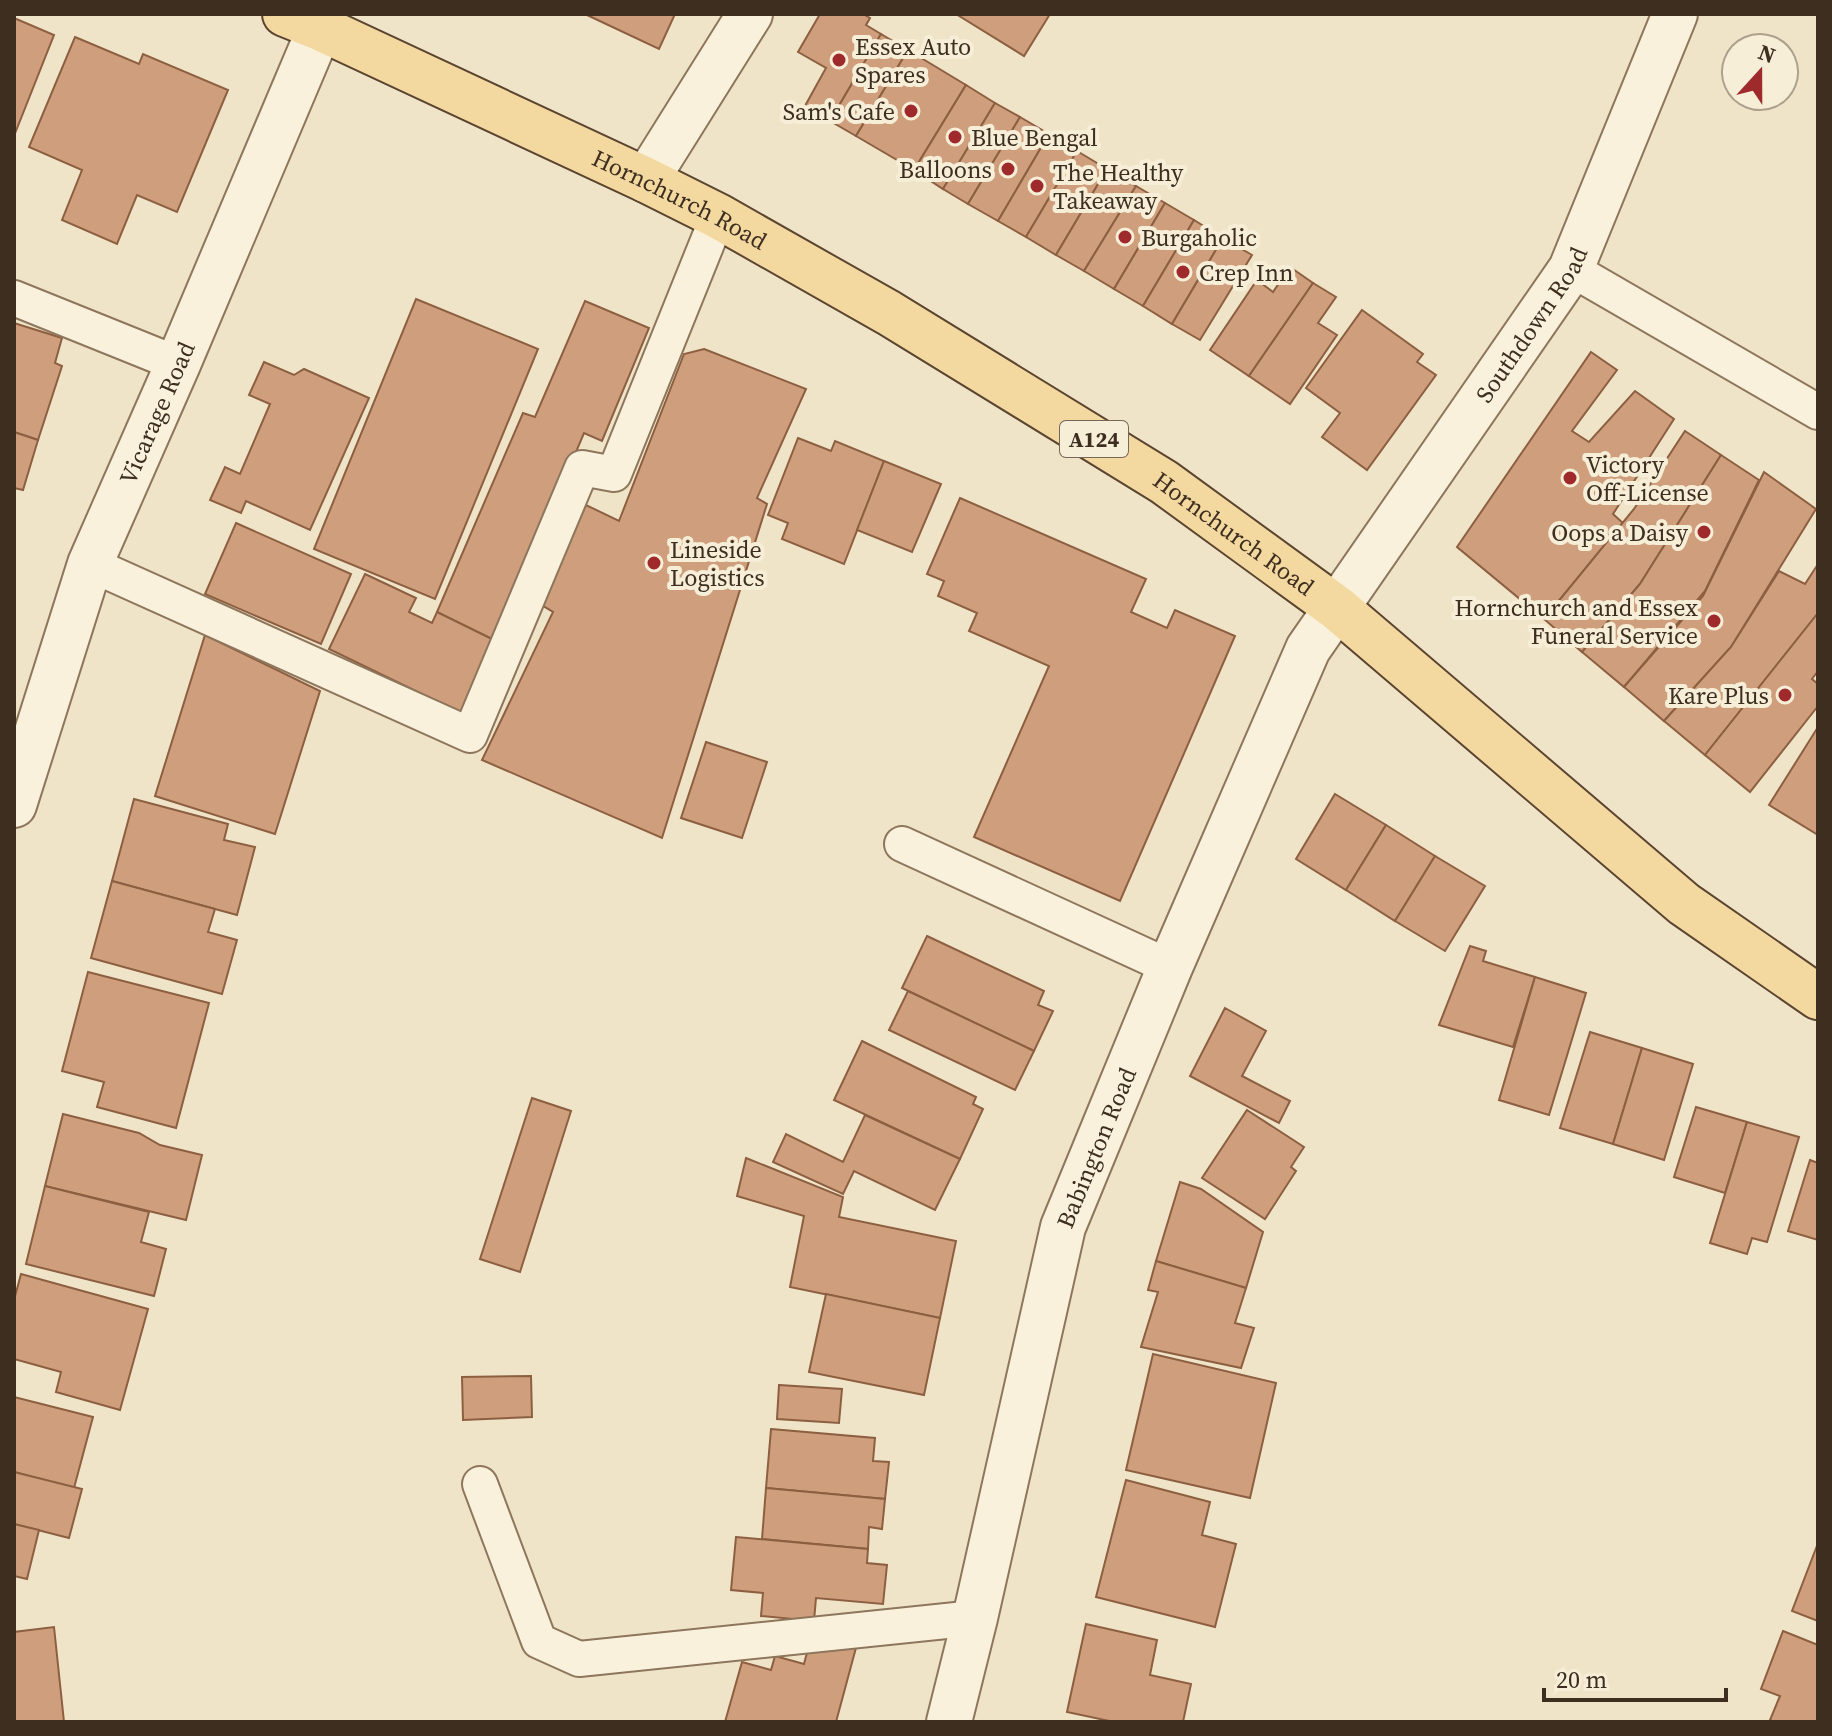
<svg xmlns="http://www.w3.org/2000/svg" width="1832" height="1736" font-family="'Source Serif 4',serif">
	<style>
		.building { fill: #cf9f7d; stroke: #8d5f41; stroke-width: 2 }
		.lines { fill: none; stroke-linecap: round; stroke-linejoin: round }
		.lane-casing { stroke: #8d765c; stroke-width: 38 }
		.street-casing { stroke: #8d765c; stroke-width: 48 }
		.primary-casing { stroke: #5b4430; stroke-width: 48 }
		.lane { stroke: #faf1dc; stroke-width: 34 }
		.street { stroke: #faf1dc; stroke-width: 44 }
		.primary { stroke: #f3d9a0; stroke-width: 44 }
		.poi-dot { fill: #9e2a2b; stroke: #f7eed8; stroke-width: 3 }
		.labels { text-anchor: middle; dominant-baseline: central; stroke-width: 8; stroke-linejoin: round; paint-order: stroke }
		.shield { fill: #f7eed8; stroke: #756857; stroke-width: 2 }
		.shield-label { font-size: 22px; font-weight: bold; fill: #3d2e20 }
		.poi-label { font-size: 24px; fill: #3d2e20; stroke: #f7eed8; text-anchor: start }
		.street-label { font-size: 24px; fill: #3d2e20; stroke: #f7eed8 }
	</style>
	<rect width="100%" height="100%" fill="#f0e4c8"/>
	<g class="building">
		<polygon points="587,14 675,14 659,49 587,15"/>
		<polygon points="820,14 863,14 870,18 866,25 881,34 830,121 805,106 826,68 798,52"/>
		<polygon points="956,14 1050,14 1024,56"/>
		<polygon points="14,18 54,35 14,136"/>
		<polygon points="881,34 908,50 856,136 830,121"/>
		<polygon points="75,37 139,64 143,54 228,90 177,212 137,195 117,244 62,220 82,170 29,147"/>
		<polygon points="908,50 966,85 914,170 856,136"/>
		<polygon points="966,85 995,103 943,189 914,170"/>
		<polygon points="995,103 1020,117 968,204 943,189"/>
		<polygon points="1020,117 1049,134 998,221 968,204"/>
		<polygon points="1049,134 1077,151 1026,237 998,221"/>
		<polygon points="1077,151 1107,169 1056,255 1026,237"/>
		<polygon points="1107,169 1136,186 1084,271 1056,255"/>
		<polygon points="1136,186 1165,203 1114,289 1084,271"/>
		<polygon points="1165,203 1194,220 1143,306 1114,289"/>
		<polygon points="1194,220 1223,238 1172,324 1143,306"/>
		<polygon points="1223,238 1252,255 1200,340 1172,324"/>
		<polygon points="1290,267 1313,283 1249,376 1210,350 1257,280 1273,292"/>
		<polygon points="1313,283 1336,297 1318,323 1337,335 1290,404 1249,376"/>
		<polygon points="416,299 538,349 435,599 314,549"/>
		<polygon points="585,301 649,328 602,441 584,433 496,641 437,612 523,413 535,417"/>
		<polygon points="1362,310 1423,354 1417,362 1436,375 1367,470 1322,437 1340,413 1306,388"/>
		<polygon points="14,323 62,338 55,363 62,366 38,440 14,432"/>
		<polygon points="704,349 806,389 757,498 767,504 662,838 482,760 553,612 540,604 586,505 619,521 684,354"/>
		<polygon points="1591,352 1617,370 1572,431 1589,442 1635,391 1674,419 1613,514 1623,523 1544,619 1457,547"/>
		<polygon points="264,362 294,375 304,369 369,398 310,530 246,501 241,513 210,500 225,467 240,474 270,404 249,395"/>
		<polygon points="1685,431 1721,455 1640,584 1582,652 1544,619 1634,509"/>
		<polygon points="14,432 38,440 23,490 14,488"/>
		<polygon points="798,438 831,451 835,441 884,461 844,564 782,539 788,523 768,515"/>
		<polygon points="1721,455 1759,480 1705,591 1624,687 1582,652 1640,584"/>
		<polygon points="884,461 941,484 912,552 857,530"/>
		<polygon points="1764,472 1816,509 1731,647 1664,721 1624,687 1703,596"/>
		<polygon points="960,498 1146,579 1131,612 1167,628 1175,610 1235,636 1120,901 974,837 1049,666 969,631 977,613 938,596 944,581 927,574"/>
		<polygon points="236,523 351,574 321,644 205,594"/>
		<polygon points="1818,564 1818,613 1705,755 1664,721 1731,647 1779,571 1805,584"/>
		<polygon points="365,574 416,598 409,612 432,623 437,612 496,641 461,713 329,649"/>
		<polygon points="1818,613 1818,671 1812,679 1818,684 1818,706 1750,792 1705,755"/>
		<polygon points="205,635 320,691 275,834 155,796"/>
		<polygon points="1818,727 1818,835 1769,805"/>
		<polygon points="706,742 767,762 742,838 681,818"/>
		<polygon points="1335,794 1386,825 1346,890 1296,859"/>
		<polygon points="134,799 228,824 224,840 255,847 237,915 112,881"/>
		<polygon points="1386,825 1435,856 1395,921 1346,890"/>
		<polygon points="1435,856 1485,886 1445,951 1395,921"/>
		<polygon points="112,881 215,909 208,932 237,940 222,994 91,958"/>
		<polygon points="927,936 1044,991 1038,1005 1053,1011 1034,1051 902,988"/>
		<polygon points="1470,946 1486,951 1483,961 1535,977 1513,1047 1439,1025"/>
		<polygon points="88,972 209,1003 176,1128 97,1107 104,1082 62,1071"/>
		<polygon points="1535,977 1586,993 1549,1115 1499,1100"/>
		<polygon points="908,991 1034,1051 1015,1090 889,1030"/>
		<polygon points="1225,1008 1266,1031 1242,1076 1290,1101 1279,1123 1190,1076"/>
		<polygon points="1590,1032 1642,1048 1613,1144 1560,1128"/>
		<polygon points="862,1041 976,1097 973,1104 983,1109 960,1159 834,1100"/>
		<polygon points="1642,1048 1693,1064 1664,1160 1613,1144"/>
		<polygon points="532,1098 571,1111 520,1272 480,1259"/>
		<polygon points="1696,1107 1747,1122 1725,1193 1674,1177"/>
		<polygon points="1247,1110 1304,1147 1291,1167 1296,1171 1265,1219 1202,1178"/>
		<polygon points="63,1114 139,1133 160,1145 202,1155 186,1220 45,1186"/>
		<polygon points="865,1115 960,1159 935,1210 854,1171 843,1194 773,1162 786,1134 843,1162"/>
		<polygon points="1747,1122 1799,1137 1767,1242 1752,1238 1747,1254 1710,1243"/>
		<polygon points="746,1158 843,1197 839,1217 956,1241 940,1318 790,1287 804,1216 737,1196"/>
		<polygon points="1810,1160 1818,1163 1818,1240 1788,1231"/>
		<polygon points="1180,1182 1201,1189 1263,1232 1246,1288 1156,1261"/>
		<polygon points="45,1186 149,1212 141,1242 166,1249 154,1296 26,1264"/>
		<polygon points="1156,1261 1246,1288 1235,1323 1254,1328 1241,1368 1141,1347 1158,1292 1148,1290"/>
		<polygon points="21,1274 148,1309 120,1410 56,1392 61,1372 14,1359 14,1300"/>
		<polygon points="826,1294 940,1318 924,1395 809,1372"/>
		<polygon points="1153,1354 1276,1383 1250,1498 1126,1470"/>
		<polygon points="531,1376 532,1417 463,1420 462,1377"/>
		<polygon points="779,1385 842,1389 839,1423 777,1419"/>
		<polygon points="14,1397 93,1417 74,1488 14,1472"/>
		<polygon points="771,1429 875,1438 873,1461 889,1462 885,1499 766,1488"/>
		<polygon points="14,1472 82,1489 69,1538 14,1524"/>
		<polygon points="1126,1480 1210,1502 1202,1535 1236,1544 1215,1627 1096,1597"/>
		<polygon points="766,1488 885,1499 882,1529 869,1527 868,1549 762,1539"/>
		<polygon points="14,1524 39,1530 27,1579 14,1576"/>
		<polygon points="736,1537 868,1549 867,1563 887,1565 883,1604 816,1598 814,1621 761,1616 763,1593 731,1590"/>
		<polygon points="1818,1543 1818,1621 1792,1611"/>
		<polygon points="1086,1624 1157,1640 1150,1675 1191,1684 1183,1722 1114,1722 1067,1712"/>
		<polygon points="54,1627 64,1722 14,1722 14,1632"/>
		<polygon points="1783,1631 1818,1645 1818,1722 1774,1722 1770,1720 1780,1696 1761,1689"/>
		<polygon points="857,1644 836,1722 725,1722 742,1662 771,1670 775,1656 804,1664 809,1645"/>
	</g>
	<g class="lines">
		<g class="lane-casing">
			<g id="lane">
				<polyline points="1571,269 1818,412"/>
				<polyline points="14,298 178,364"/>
				<polyline points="90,564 470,735 582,468 614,474 718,216"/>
				<polyline points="902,844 1170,967"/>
				<polyline points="480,1484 539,1641 579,1659 975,1618"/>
			</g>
		</g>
		<g class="street-casing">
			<g id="street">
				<polyline points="646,180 750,14"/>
				<path id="s1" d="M14,805L90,564L178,364L320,28"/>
				<path id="s2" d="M949,1722L975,1618L1063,1227L1170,967L1308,649L1571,269L1675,14"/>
			</g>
		</g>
		<g class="primary-casing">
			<g id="primary">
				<path id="s3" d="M285,14L320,28L646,180L718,216L889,313L1164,482L1337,608L1684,904L1818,997"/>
			</g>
		</g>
		<use href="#lane" class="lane"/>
		<use href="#street" class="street"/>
		<use href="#primary" class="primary"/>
	</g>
	<g class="poi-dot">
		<circle cx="839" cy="60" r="8"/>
		<circle cx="911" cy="111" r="8"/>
		<circle cx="955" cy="137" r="8"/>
		<circle cx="1008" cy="169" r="8"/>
		<circle cx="1037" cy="186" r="8"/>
		<circle cx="1125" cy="237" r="8"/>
		<circle cx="1183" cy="272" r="8"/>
		<circle cx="1570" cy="478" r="8"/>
		<circle cx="1704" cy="532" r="8"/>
		<circle cx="654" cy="563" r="8"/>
		<circle cx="1714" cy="621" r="8"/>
		<circle cx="1785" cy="695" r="8"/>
	</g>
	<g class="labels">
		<rect class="shield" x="1060" y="421" width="68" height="36" rx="6"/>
		<g class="shield-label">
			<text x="1094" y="439">A124</text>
		</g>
		<g class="poi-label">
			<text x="855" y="46">Essex Auto<tspan x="855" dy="28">Spares</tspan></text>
			<text x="895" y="111" text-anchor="end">Sam's Cafe</text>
			<text x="971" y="137">Blue Bengal</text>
			<text x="992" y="169" text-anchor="end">Balloons</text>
			<text x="1053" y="172">The Healthy<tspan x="1053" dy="28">Takeaway</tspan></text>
			<text x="1141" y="237">Burgaholic</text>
			<text x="1199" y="272">Crep Inn</text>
			<text x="1586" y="464">Victory<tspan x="1586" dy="28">Off-License</tspan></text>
			<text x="1688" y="532" text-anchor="end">Oops a Daisy</text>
			<text x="670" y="549">Lineside<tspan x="670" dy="28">Logistics</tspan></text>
			<text x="1698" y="607" text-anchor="end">Hornchurch and Essex<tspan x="1698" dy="28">Funeral Service</tspan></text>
			<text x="1769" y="695" text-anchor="end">Kare Plus</text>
		</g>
		<g class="street-label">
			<text stroke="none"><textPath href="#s3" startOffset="436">Hornchurch Road</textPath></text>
			<text stroke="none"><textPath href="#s2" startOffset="1530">Southdown Road</textPath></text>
			<text stroke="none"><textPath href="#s1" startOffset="418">Vicarage Road</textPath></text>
			<text stroke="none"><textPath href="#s3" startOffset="1084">Hornchurch Road</textPath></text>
			<text stroke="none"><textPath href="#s2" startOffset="594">Babington Road</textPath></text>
		</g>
	</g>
	<rect width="1832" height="1736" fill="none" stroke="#3d2e20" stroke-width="32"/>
	<g transform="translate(1760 72) rotate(21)"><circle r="38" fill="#f7eed8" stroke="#ada18e" stroke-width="2"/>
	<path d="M0-6L14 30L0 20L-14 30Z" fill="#9e2a2b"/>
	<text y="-12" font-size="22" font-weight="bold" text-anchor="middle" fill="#3d2e20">N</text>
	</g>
	<path d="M1544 1688v12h182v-12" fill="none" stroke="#3d2e20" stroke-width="4"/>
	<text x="1556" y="1688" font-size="24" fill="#3d2e20" stroke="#f7eed8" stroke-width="6" paint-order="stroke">20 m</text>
</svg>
